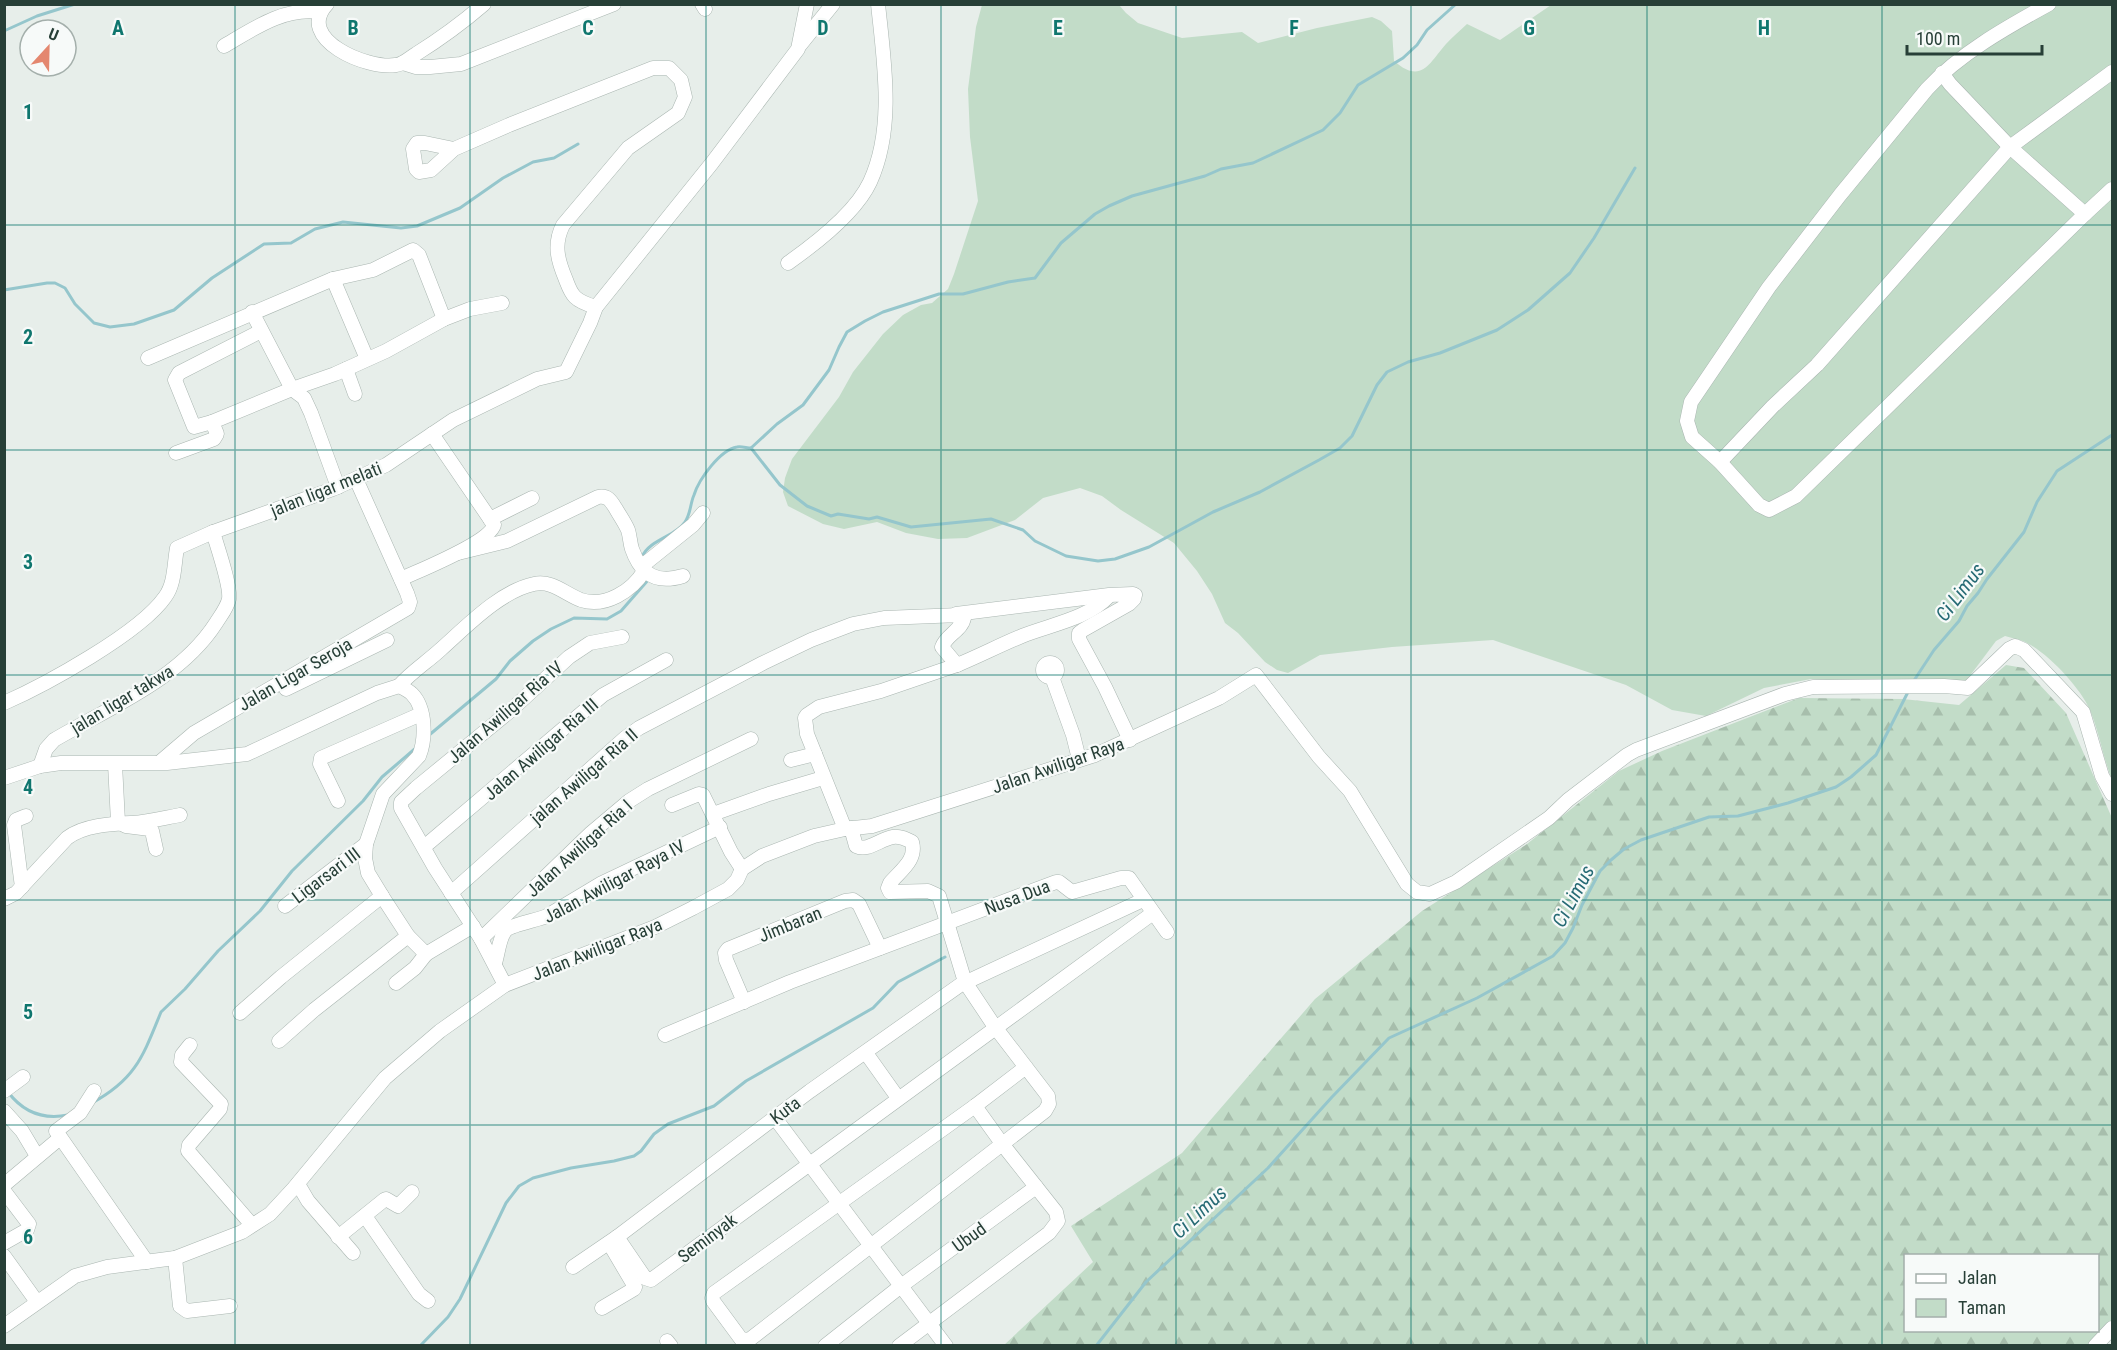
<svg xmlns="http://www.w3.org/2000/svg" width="2117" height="1350" font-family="'Roboto Condensed',sans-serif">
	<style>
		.green { fill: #c2dcc8 }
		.forest { fill: url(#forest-firs); fill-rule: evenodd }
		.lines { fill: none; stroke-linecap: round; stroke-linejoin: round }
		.stream { stroke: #95c6cc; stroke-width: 3 }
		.minor-casing { stroke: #aab6b1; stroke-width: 15 }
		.minor { stroke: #fff; stroke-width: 14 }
		.grid { fill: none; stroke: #0f766e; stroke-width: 1.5; stroke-opacity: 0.55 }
		.labels { text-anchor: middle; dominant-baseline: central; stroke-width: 4.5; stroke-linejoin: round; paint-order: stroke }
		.street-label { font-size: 18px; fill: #273f37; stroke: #f7faf9 }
		.water-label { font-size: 20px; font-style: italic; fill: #276b75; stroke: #f7faf9 }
		.grid-label { font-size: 20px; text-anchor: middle; font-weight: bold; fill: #0f766e; stroke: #f7faf9; stroke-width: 4.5; stroke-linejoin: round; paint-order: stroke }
	</style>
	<defs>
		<pattern id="forest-firs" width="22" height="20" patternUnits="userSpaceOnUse" patternTransform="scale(1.5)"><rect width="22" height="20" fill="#c2dcc8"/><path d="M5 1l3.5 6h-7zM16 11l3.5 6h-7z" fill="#a7beac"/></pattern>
	</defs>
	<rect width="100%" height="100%" fill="#e7eeea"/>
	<path class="green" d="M982,5H1119L1126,13L1138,23L1182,38L1242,32L1258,43L1317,28L1372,17L1381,21L1392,31L1394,61C1422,85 1429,63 1446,44C1452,37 1460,31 1467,24L1500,40L1551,5H2112V780C2103,757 2099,732 2090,710C2080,687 2046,651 2023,641C2017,639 2011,638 2005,636L1996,641L1966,681L1954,683L1865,682L1811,679L1764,688L1706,716L1672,710L1626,685L1493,640L1392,647L1320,655L1288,673L1277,670L1265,662L1238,633L1225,623L1212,594L1197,571L1174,543L1121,510L1102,496L1080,488L1043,498L1015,520L967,538L938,539L906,533L877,522L844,529L823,524L788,506L783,492L785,478L792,459L839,397L853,372L883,334L903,315L921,305L932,303L948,289L954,274L978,201L970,137L968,89L976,27Z"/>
	<path class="forest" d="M2006,665L2024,668L2066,713L2112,818V1327L2094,1345L1003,1346L1093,1262L1071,1226L1182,1153L1315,999L1422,911L1527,844L1619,771L1662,751L1799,698L1903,699L1959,705ZM1906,1256H2098V1330H1906Z"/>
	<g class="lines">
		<g class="stream">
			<polyline points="4,31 37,16 75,4"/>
			<polyline points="4,290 47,283 55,283 65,288 75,304 94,323 110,327 134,324 174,310 212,278 264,244 291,243 315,229 343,222 401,228 417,226 460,208 503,178 533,162 554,158 578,144"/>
			<polyline points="751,448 777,424 803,405 829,370 839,347 847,332 865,321 883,312 939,294 963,294 1008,282 1035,278 1061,243 1095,214 1109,206 1132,196 1205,176 1221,169 1253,163 1323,130 1340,113 1358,85 1403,58 1417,45 1427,30 1456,4"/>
			<path d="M642,557C650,539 675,537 685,522C691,513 690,504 694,495C699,479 720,450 737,447C741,446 747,448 751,448L780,485L807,506L831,516L838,514L869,519L877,517L911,527L991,519L1023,530L1035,541L1066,556L1098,561L1115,559L1149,547L1213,512L1260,492L1319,460L1340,448L1352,436L1377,385L1387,372L1408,362L1440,353L1497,330L1528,310L1570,273L1594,238L1635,168"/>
			<polyline points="1913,682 1934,650 1959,621 1967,606 1978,593 1987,579 2024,532 2037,502 2057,471 2112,435"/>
			<polyline points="428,736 496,679 510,661 533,641 551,629 574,618 607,619 621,611 649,579"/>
			<path d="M8,1092C23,1112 43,1120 68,1115"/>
			<path d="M92,1103C136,1079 143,1056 161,1012L185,989L218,951L260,911L292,871L363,801L382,777L417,747"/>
			<polyline points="420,1346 448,1317 460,1299 506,1203 519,1186 533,1178 571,1168 614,1161 634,1156 641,1151 654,1134 668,1124 714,1106 746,1081 873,1008 898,982 945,957"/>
			<polyline points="1096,1346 1146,1282 1268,1168 1332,1097 1389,1038 1477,998 1553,956 1565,943 1573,928 1582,905 1600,871 1611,860 1624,849 1641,840 1709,817 1738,816 1788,803 1836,787 1851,777 1876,755 1909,690"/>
		</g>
		<g class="minor-casing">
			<g id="minor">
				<path d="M327,4C294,39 368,70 396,65C404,64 409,58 416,54C440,39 462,23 484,4"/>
				<polyline points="702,4 705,9"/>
				<path d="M2049,4C2007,27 1959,54 1927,89L1840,195L1769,287L1691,402L1687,421L1692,437L1720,462L1759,505L1769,510L1796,496L2085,214"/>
				<polyline points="800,45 833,4"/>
				<path d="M224,46C253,29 284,7 319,12"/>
				<polyline points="403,63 416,67 430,67 461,64 614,4"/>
				<polyline points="1942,73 1950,84 2010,147 2085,214 2112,189"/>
				<path d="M454,149L425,143H417L413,149L416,169L419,172L431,170L454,149L509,125L653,68H669L681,80L685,97L678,113L628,148L563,225C553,245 558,261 566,280C568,285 570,292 575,297C580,302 589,305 596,307"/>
				<path d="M788,263C815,244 856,212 870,182C895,128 884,62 878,4"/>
				<polyline points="333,279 367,359"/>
				<polyline points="252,312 292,389 304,398 311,413 338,487"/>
				<polyline points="261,331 179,373 175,380 194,427 212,422 292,389 335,374 386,351 444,319 470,309 502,303"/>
				<polyline points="148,358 333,279 373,270 413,250 419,255 444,319"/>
				<polyline points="346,369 355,394"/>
				<polyline points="432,434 490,519 532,498"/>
				<polyline points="176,453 214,439 217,434 212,422"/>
				<polyline points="1720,462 1773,406 1817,365 2010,147 2112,72"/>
				<path d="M458,553L507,541L598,497C608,495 611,501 616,509C620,516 625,523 628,530C630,536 630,543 632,549C641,575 657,584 683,576"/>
				<polyline points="642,566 693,525 703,513"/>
				<path d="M401,579C420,570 489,543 494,525L490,519"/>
				<polyline points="956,614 1109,595 1133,594 1135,595 1134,599 1129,604 1083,630 1079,633 1079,639 1105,687 1130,740"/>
				<circle cx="1050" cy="670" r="7"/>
				<path d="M957,665C979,656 1000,645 1022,636C1049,625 1087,619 1108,597"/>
				<polyline points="1052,677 1073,735 1079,759"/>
				<path d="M399,686C411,672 427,662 440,650C466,627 500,591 534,584C552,580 565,594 581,600C605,608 632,591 644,571"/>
				<polyline points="286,689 387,640"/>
				<path d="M4,703C45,685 140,633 165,597C175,584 174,564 177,548L213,532L333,489L386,465L453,420L537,379L566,372L590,323L596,307L712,163L798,49L807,4"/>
				<polyline points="791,760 815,754"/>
				<polyline points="160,762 194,733 408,608 410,602 407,593 356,479"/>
				<polyline points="115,764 118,822 126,826 150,829 152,831 156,849"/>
				<path d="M40,766L46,749L54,740C110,707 180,679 216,623C221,615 227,608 229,599C231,586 217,546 213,532"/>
				<path d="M4,778L40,766L61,763H167L247,754L377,693L399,686C403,688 408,690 412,694C426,708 426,739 419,756L383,794L366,844L365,858L368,873L382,896L408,936L426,954L473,926"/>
				<polyline points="338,801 320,764 321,758 421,714"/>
				<polyline points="672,805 699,794 703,795 731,852 742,869"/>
				<polyline points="713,814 769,794 823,778"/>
				<path d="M851,828L856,846C868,852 880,839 893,837C900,836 906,839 912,842C917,860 901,870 890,883L888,888L890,892L928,891L939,896L965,982L995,1027L1048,1096L1049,1104L1045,1111L749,1340L741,1339L713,1301L712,1298L714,1293L975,1106L1026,1067"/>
				<polyline points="424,847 603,695 666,660"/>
				<polyline points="22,887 14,825 16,820 26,816"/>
				<path d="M451,893L625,738L639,728L763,663L811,640L853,624L884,618L960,615L964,618C962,630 946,635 942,647L957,665L881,691L819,707L807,715L805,718L807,734L845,829"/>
				<path d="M4,899L16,893L67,838C84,825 111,824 132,823C148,822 164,818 180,815"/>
				<polyline points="285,906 366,844"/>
				<polyline points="481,939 591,833 629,801 648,789 751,739"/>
				<path d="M495,963C498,954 499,939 505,931C510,925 538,920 547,916L602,883L720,827"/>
				<polyline points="396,983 415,968 426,954"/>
				<polyline points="505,985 481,939 435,868 401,808 401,802 416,788 510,711 569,657 590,643 622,637"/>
				<polyline points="744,1002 726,960 725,953 728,949 845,901 853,900 859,904 880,948"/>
				<polyline points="240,1013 281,977 382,896"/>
				<polyline points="665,1035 790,982 1056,882 1059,882 1072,892 1121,878 1129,878 1167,932"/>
				<polyline points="279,1041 314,1010 408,936"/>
				<polyline points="190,1045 182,1055 181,1062 221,1104 220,1109 189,1145 188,1151 252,1225"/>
				<polyline points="866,1053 898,1098"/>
				<polyline points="4,1091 23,1077"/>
				<polyline points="94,1091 80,1113 56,1131 147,1262"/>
				<polyline points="4,1111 22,1131 37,1156"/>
				<polyline points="775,1118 946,1346"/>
				<polyline points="298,1184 308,1201 353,1253"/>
				<polyline points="4,1185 60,1138"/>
				<polyline points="4,1191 29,1224 27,1230 4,1243"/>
				<polyline points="365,1216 419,1294 428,1301"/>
				<polyline points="338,1237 384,1200 386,1199 398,1206 412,1192"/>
				<polyline points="617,1237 645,1278 651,1280 1153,913"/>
				<polyline points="4,1256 37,1302"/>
				<polyline points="175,1258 180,1306 187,1311 230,1306"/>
				<polyline points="573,1267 617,1237 810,1091 960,985 1143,900"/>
				<polyline points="602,1308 634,1289 635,1287 609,1243"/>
				<polyline points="4,1326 75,1276 107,1267 175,1258 242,1232 270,1214 294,1188 385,1078 440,1031 505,985 655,927 693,908 728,889 737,880 742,869 762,856 814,836 845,829 872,826 1095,755 1219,698 1256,675 1319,757 1350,791 1407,884 1417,892 1430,894 1456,882 1549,818 1568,800 1627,755 1636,750 1785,694 1813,687 1944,686 1968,688 2009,649 2015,646 2024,650 2083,712 2102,776 2112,794"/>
				<polyline points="667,1341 671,1346"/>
				<polyline points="825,1346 901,1286 1036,1187"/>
				<polyline points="899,1346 1049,1233 1058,1221 1056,1212 1003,1145 975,1106"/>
				<polyline points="2095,1346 2112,1328"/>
			</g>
		</g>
		<use href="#minor" class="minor"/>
	</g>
	<path class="grid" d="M235,4V1346M470,4V1346M706,4V1346M941,4V1346M1176,4V1346M1411,4V1346M1647,4V1346M1882,4V1346M4,225H2112M4,450H2112M4,675H2112M4,900H2112M4,1125H2112"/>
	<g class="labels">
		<g class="street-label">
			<text transform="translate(326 489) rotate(-22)">jalan ligar melati</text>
			<text transform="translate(295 674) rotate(-30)">Jalan Ligar Seroja</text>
			<text transform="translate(122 699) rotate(-31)">jalan ligar takwa</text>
			<text transform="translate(505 712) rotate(-41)">Jalan Awiligar Ria IV</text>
			<text transform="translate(541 749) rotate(-41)">Jalan Awiligar Ria III</text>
			<text transform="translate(1058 765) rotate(-19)">Jalan Awiligar Raya</text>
			<text transform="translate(584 776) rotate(-41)">jalan Awiligar Ria II</text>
			<text transform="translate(579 848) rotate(-42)">Jalan Awiligar Ria I</text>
			<text transform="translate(326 875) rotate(-37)">Ligarsari III</text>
			<text transform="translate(614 881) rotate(-28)">Jalan Awiligar Raya IV</text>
			<text transform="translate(1017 897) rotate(-21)">Nusa Dua</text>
			<text transform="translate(790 924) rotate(-22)">Jimbaran</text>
			<text transform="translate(597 949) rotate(-22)">Jalan Awiligar Raya</text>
			<text transform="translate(785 1110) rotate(-37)">Kuta</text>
			<text transform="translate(969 1237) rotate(-36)">Ubud</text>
			<text transform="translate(707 1238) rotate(-37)">Seminyak</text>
		</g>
		<g class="water-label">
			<text transform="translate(1960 592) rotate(-53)">Ci Limus</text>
			<text transform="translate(1573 896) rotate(-62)">Ci Limus</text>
			<text transform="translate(1199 1212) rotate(-43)">Ci Limus</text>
		</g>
	</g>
	<g class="grid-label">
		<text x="118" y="35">A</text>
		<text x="353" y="35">B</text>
		<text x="588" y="35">C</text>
		<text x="823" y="35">D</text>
		<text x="1058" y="35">E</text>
		<text x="1294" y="35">F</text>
		<text x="1529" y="35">G</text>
		<text x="1764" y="35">H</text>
		<text x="28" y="119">1</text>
		<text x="28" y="344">2</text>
		<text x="28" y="569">3</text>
		<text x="28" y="794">4</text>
		<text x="28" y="1019">5</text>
		<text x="28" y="1244">6</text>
	</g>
	<rect width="2117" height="1350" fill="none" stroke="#273f37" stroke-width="12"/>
	<rect x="1904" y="1254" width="195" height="78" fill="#f7faf9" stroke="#a4afab" stroke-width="1.5"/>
	<rect x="1916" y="1274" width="30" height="9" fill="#ffffff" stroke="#a4afab" stroke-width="1.5"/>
	<text x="1958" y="1284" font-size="18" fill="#273f37">Jalan</text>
	<rect x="1916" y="1299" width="30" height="18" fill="#c2dcc8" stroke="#a4afab" stroke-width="1.5"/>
	<text x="1958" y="1314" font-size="18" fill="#273f37">Taman</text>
	<g transform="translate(48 48) rotate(22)"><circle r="28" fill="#f7faf9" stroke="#a4afab" stroke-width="1.5"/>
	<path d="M0-4.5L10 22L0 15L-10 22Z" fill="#e4876f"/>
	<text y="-9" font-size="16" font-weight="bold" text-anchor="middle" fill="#273f37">U</text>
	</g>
	<path d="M1907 45v9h135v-9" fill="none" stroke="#273f37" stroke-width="3"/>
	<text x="1916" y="45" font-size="18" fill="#273f37" stroke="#f7faf9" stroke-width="4.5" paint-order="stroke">100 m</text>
</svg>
